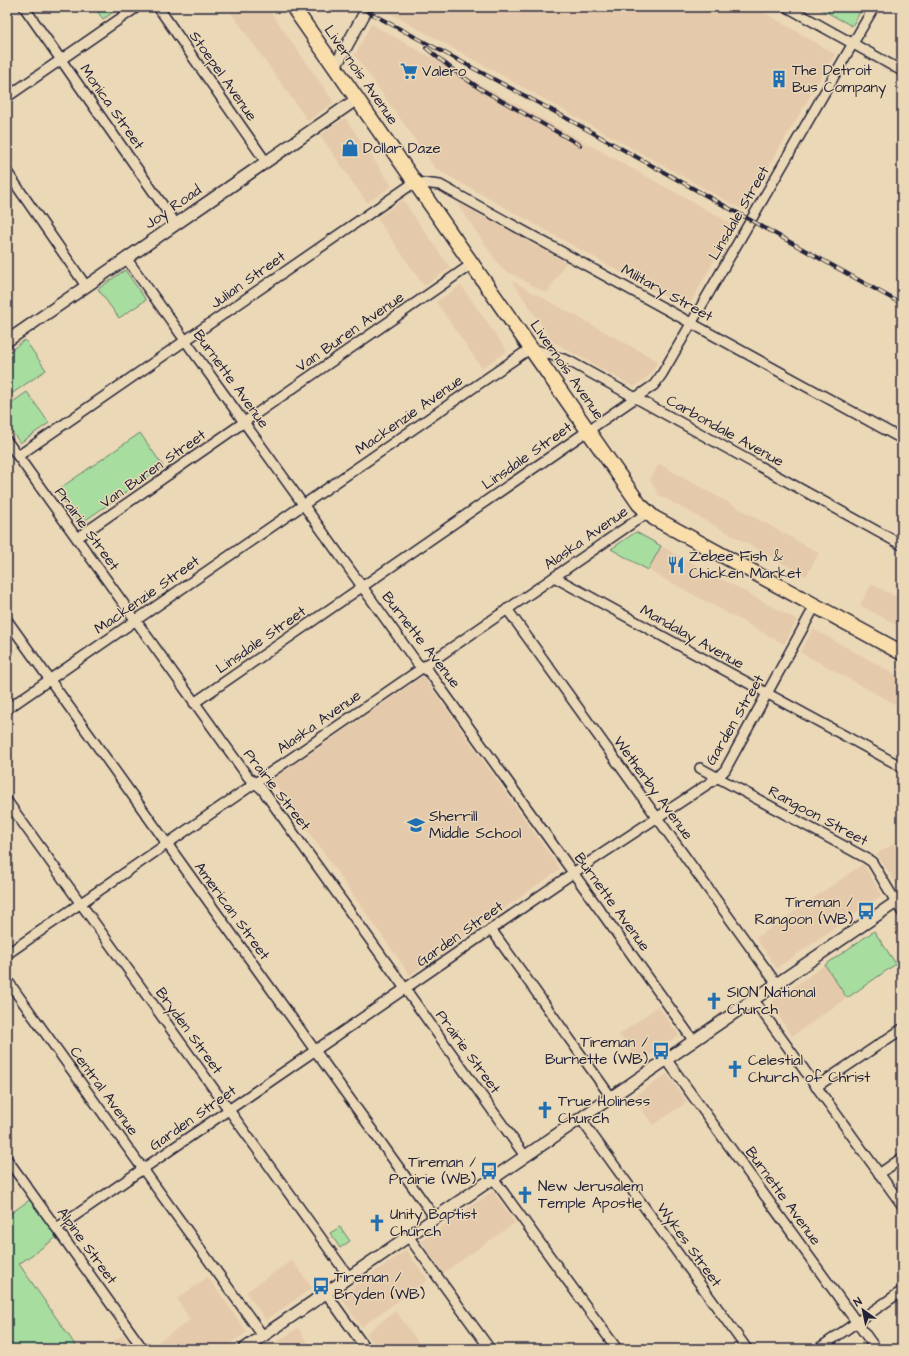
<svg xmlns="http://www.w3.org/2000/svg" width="909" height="1356" font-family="'Architects Daughter',sans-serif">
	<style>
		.built { fill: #e5c9ab }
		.green { fill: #a8dda0; stroke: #65806e }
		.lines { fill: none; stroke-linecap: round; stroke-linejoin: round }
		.minor-casing { stroke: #22223b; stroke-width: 12 }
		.tertiary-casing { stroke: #22223b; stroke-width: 14 }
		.primary-casing { stroke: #22223b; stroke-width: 17 }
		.minor { stroke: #ebd8b6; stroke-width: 9 }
		.tertiary { stroke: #ebd8b6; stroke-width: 11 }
		.primary { stroke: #f9deab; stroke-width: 14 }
		.rail-casing { stroke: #22223b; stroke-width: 4 }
		.rail { stroke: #ebd8b6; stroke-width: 2.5; stroke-dasharray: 8; stroke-linecap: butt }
		.labels { text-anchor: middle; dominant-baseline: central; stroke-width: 3; stroke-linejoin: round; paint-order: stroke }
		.poi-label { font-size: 15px; fill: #22223b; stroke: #ebd8b6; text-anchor: start }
		.street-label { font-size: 15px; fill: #22223b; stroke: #ebd8b6 }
	</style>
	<rect width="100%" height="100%" fill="#ebd8b6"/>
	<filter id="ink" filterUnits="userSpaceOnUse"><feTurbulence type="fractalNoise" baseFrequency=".025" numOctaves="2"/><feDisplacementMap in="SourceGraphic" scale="8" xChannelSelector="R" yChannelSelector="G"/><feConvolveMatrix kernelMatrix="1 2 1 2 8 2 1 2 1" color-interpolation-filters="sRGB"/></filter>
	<g filter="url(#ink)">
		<g class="built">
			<polygon points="227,7 267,7 334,102 308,121"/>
			<polygon points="379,7 755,7 835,54 743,210"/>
			<polygon points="371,24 734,225 687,309 436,169 355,55"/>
			<polygon points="345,118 392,186 367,203 320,135"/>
			<polygon points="403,200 450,268 424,286 377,218"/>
			<polygon points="455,201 566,262 547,293 502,269"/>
			<polygon points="512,281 658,361 650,375 634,387 553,342"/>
			<polygon points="461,285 507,351 482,368 436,302"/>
			<polygon points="659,464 819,553 806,576 659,495 650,480"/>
			<polygon points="661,546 797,620 784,644 648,570"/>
			<polygon points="872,584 902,600 902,628 860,605"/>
			<polygon points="813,629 902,678 902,708 800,652"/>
			<polygon points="423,676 560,869 410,975 272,780"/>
			<polygon points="902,839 902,882 897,885 877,854"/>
			<polygon points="863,864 882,895 777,968 756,938"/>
			<polygon points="825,965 847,998 792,1036 770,1003"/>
			<polygon points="658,1006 679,1035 639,1063 619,1035"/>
			<polygon points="667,1074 687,1102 653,1125 633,1097"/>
			<polygon points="493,1191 515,1223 443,1273 421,1241"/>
			<polygon points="406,1250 428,1280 361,1327 340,1296"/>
			<polygon points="292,1260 312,1288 266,1320 246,1292"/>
			<polygon points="208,1277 247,1332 222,1349 155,1349 153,1345 190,1320 177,1299"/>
			<polygon points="396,1311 423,1349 377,1349 366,1333"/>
			<polygon points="298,1328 312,1349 267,1349"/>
			<polygon points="123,1335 134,1349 103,1349"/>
		</g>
		<g class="green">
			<polygon points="94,7 121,7 103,19"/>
			<polygon points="817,7 863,7 852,26"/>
			<polygon points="125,270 146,300 119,318 98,289"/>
			<polygon points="25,340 46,370 7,397 7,353"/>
			<polygon points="27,392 49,423 20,443 7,424 7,406"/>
			<polygon points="140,433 163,466 80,524 56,491"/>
			<polygon points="636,532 661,546 648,570 611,549"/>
			<polygon points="874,931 896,964 847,998 825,965"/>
			<polygon points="31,1199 57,1237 19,1264 78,1349 14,1349 7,1339 7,1216"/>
			<polygon points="340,1227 350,1241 340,1248 330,1233"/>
		</g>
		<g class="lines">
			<g class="minor-casing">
				<g id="minor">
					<polyline points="24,7 176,224"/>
					<polyline points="158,7 266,162"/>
					<polyline points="787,7 902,71"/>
					<polyline points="7,97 137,7"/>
					<polyline points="7,172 86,286"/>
					<polyline points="126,258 417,663 430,673 693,1040"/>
					<polyline points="7,441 248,777 262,789 525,1156"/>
					<polyline points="18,456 415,182 440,185 902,439"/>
					<polyline points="77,538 472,264"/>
					<polyline points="554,577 902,767"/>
					<polyline points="507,609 776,983"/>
					<polyline points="7,620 435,1218"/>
					<polyline points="194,703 654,385 662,374 874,7"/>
					<polyline points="7,709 531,348 569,361 902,545"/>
					<polyline points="700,768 866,858 872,862 902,912"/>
					<polyline points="7,801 349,1277"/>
					<polyline points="491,929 611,1097"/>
					<polyline points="7,954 647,513"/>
					<polyline points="7,980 263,1336"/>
					<polyline points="753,999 902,1205"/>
					<polyline points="666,1059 876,1349"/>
					<polyline points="816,1087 902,1029"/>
					<polyline points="580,1118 747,1349"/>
					<polyline points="7,1159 143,1349"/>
					<polyline points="879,1174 902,1158"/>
					<polyline points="493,1178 617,1349"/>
					<polyline points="57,1228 573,873 717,778 725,770 815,606"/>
					<polyline points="408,1236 490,1349"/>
					<polyline points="326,1293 366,1349"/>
					<polyline points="818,1349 902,1291"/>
				</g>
			</g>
			<g class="tertiary-casing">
				<g id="tertiary">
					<polyline points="335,67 368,7"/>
					<polyline points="7,341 357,99"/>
					<polyline points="244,1349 902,898"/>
				</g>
			</g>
			<g class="primary-casing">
				<polyline id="primary" points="293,7 630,491 639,504 654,518 902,653"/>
			</g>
			<use href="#minor" class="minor"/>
			<use href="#tertiary" class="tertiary"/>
			<use href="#primary" class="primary"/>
			<g class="rail-casing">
				<g id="rail">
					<polyline points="359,7 557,113 902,304"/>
					<polyline points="426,48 452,69 479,88 580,145"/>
				</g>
			</g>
			<use href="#rail" class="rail"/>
		</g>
	</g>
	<defs>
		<g id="supermarket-bare" transform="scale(1.38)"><path d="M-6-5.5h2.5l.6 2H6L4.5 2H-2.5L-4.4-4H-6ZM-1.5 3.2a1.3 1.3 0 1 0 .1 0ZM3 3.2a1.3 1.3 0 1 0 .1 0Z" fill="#1f6fb2" stroke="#ebd8b6" stroke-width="2.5" paint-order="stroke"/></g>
		<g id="building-bare" transform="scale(1.38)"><path d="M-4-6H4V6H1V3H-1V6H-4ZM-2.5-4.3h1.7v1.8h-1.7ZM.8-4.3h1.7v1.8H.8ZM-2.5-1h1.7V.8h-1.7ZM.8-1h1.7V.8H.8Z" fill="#1f6fb2" stroke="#ebd8b6" stroke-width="2.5" paint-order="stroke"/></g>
		<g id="shop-bare" transform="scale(1.38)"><path d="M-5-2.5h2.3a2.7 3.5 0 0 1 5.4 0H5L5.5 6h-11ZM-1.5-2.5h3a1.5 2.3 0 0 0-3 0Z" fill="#1f6fb2" stroke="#ebd8b6" stroke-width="2.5" paint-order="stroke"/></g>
		<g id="restaurant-bare" transform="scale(1.38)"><path d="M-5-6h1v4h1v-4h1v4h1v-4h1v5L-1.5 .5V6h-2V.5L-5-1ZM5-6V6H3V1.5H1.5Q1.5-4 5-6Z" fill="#1f6fb2" stroke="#ebd8b6" stroke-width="2.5" paint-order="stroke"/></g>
		<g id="school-bare" transform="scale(1.38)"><path d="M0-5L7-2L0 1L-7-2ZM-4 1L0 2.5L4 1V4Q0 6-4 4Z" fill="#1f6fb2" stroke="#ebd8b6" stroke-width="2.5" paint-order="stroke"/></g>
		<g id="bus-bare" transform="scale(1.38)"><path d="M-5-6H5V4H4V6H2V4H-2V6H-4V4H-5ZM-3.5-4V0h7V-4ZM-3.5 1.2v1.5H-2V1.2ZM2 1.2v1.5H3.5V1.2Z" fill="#1f6fb2" stroke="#ebd8b6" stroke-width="2.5" paint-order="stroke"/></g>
		<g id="church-bare" transform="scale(1.38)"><path d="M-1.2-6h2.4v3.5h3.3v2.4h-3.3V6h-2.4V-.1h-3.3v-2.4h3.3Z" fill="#1f6fb2" stroke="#ebd8b6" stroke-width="2.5" paint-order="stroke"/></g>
	</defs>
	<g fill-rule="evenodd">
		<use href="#supermarket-bare" x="409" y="71"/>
		<use href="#building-bare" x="779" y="79"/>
		<use href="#shop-bare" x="350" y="148"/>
		<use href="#restaurant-bare" x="676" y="565"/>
		<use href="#school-bare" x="416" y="825"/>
		<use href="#bus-bare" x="866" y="911"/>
		<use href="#church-bare" x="714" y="1001"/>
		<use href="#bus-bare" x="661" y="1051"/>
		<use href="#church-bare" x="735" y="1069"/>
		<use href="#church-bare" x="545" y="1110"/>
		<use href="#bus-bare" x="489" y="1171"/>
		<use href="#church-bare" x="525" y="1195"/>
		<use href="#church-bare" x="377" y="1223"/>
		<use href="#bus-bare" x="321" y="1286"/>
	</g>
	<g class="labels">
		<g class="poi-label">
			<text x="792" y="70">The Detroit<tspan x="792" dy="17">Bus Company</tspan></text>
			<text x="422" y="71">Valero</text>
			<text x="363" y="148">Dollar Daze</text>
			<text x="689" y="556">Zebee Fish &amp;<tspan x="689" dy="17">Chicken Market</tspan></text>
			<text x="429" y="816">Sherrill<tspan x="429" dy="17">Middle School</tspan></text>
			<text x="853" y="902" text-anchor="end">Tireman /<tspan x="853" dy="17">Rangoon (WB)</tspan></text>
			<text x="727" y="992">SION National<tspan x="727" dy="17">Church</tspan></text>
			<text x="648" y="1042" text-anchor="end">Tireman /<tspan x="648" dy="17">Burnette (WB)</tspan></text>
			<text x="748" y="1060">Celestial<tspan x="748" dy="17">Church of Christ</tspan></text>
			<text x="558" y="1101">True Holiness<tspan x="558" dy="17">Church</tspan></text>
			<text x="476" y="1162" text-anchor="end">Tireman /<tspan x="476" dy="17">Prairie (WB)</tspan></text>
			<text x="538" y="1186">New Jerusalem<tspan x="538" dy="17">Temple Apostle</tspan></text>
			<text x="390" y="1214">Unity Baptist<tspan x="390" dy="17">Church</tspan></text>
			<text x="334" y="1277">Tireman /<tspan x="334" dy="17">Bryden (WB)</tspan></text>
		</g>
		<g class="street-label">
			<text transform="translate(361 75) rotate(55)">Livernois Avenue</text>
			<text transform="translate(223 76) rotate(55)">Stoepel Avenue</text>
			<text transform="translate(112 107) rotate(55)">Monica Street</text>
			<text transform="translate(173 207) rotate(-35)">Joy Road</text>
			<text transform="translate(739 213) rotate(-60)">Linsdale Street</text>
			<text transform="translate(248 280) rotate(-35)">Julian Street</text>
			<text transform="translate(667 293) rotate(29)">Military Street</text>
			<text transform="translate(350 332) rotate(-35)">Van Buren Avenue</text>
			<text transform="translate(567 370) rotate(55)">Livernois Avenue</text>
			<text transform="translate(231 379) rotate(54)">Burnette Avenue</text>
			<text transform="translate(409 415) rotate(-35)">Mackenzie Avenue</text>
			<text transform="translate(725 431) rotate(29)">Carbondale Avenue</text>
			<text transform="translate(527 456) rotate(-35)">Linsdale Street</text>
			<text transform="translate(153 469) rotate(-35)">Van Buren Street</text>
			<text transform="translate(87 529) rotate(54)">Prairie Street</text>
			<text transform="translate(586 538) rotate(-35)">Alaska Avenue</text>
			<text transform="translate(147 595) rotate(-35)">Mackenzie Street</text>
			<text transform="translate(692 637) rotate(29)">Mandalay Avenue</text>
			<text transform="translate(261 640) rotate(-35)">Linsdale Street</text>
			<text transform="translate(421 640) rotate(52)">Burnette Avenue</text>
			<text transform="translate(735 720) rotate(-60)">Garden Street</text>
			<text transform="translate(319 722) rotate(-35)">Alaska Avenue</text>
			<text transform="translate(653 788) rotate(54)">Wetherby Avenue</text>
			<text transform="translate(277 790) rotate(52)">Prairie Street</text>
			<text transform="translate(818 816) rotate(28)">Rangoon Street</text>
			<text transform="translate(612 902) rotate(54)">Burnette Avenue</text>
			<text transform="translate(232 911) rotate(54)">American Street</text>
			<text transform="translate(460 934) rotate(-35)">Garden Street</text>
			<text transform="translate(189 1031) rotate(54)">Bryden Street</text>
			<text transform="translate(468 1052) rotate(54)">Prairie Street</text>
			<text transform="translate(104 1091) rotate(54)">Central Avenue</text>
			<text transform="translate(193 1118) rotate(-35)">Garden Street</text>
			<text transform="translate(783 1196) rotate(54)">Burnette Avenue</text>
			<text transform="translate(689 1245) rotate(54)">Wykes Street</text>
			<text transform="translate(87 1246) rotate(54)">Alpine Street</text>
		</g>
	</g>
	<rect width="909" height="1356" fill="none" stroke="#ebd8b6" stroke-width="24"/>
	<rect x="12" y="12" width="885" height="1332" fill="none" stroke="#22223b" stroke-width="1.5" filter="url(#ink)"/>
	<g transform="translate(863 1310) rotate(327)" stroke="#ebd8b6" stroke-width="3" paint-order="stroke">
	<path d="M0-3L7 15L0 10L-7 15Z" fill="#22223b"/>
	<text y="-6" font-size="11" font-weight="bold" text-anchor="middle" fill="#22223b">N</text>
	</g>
</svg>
